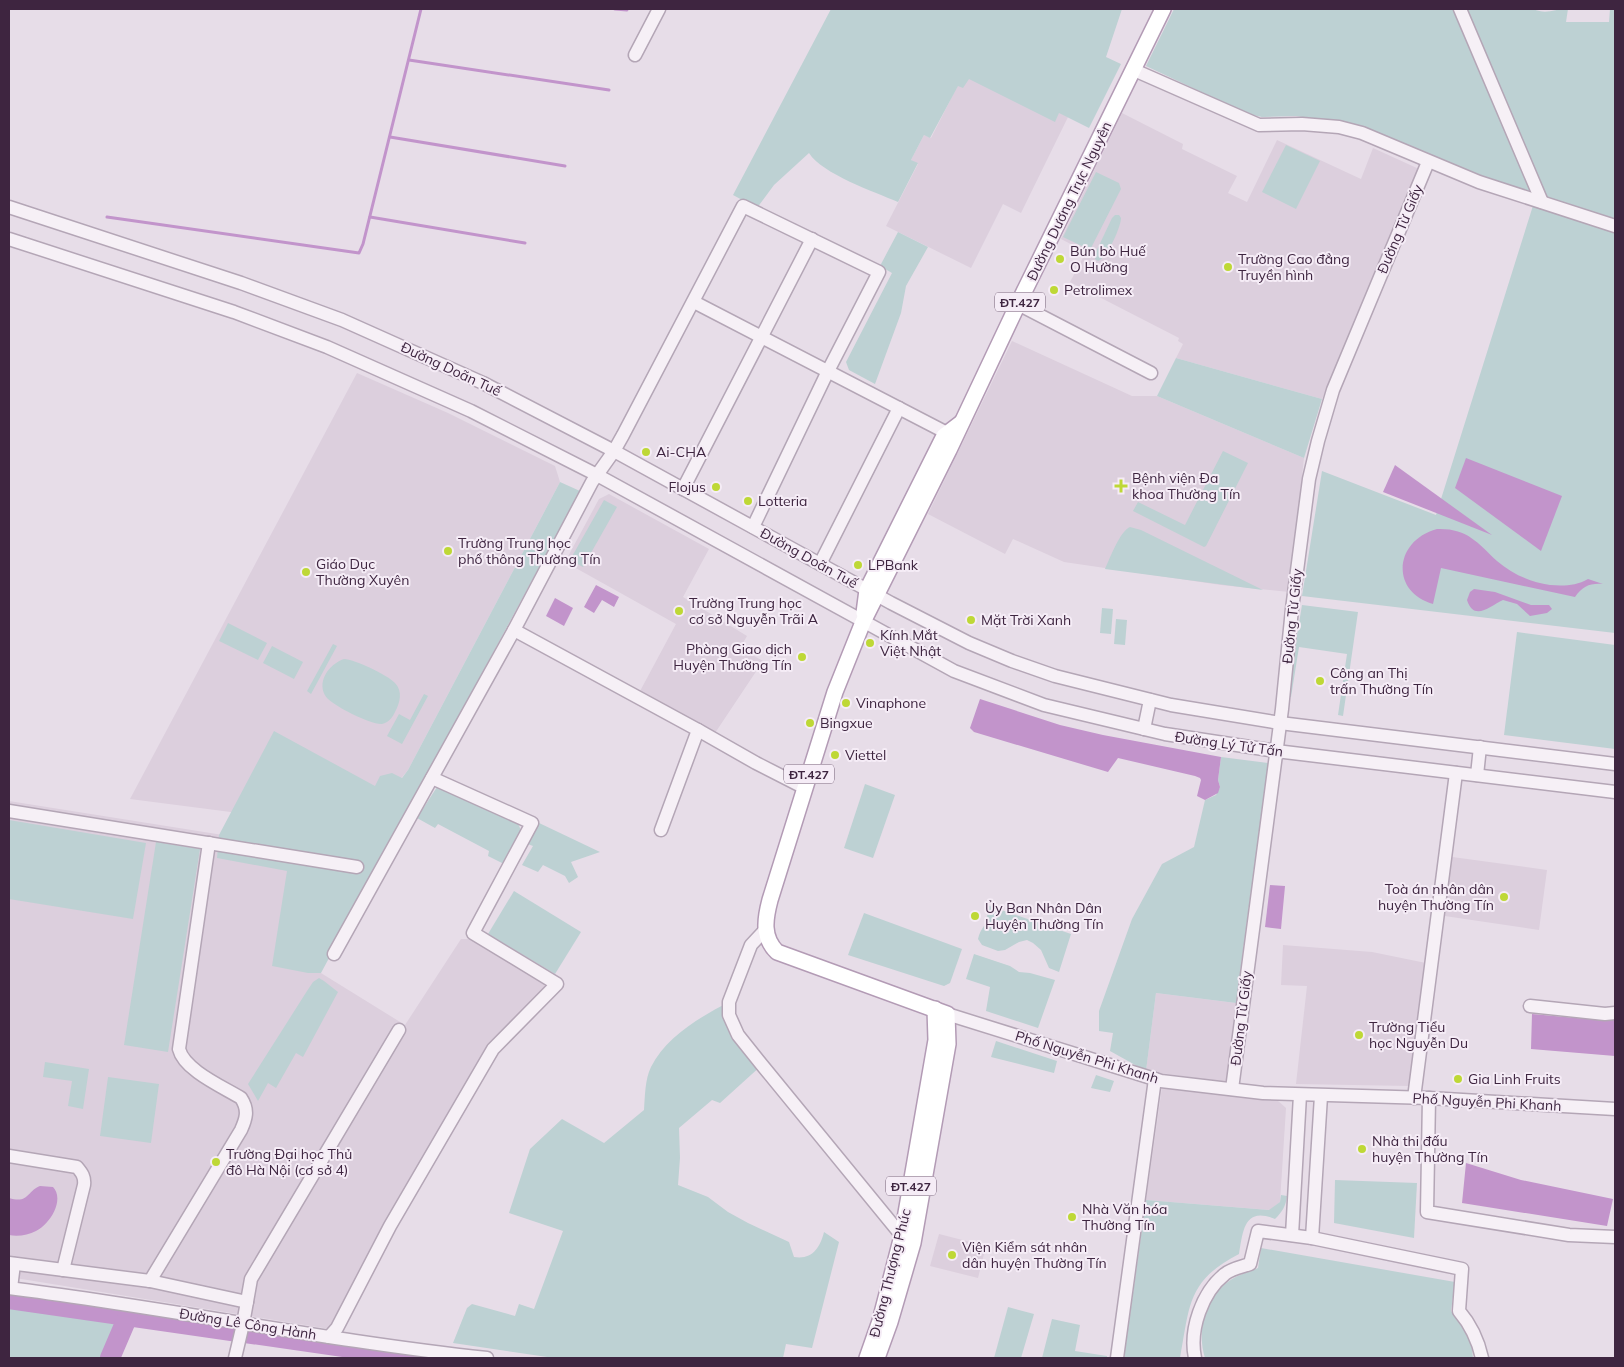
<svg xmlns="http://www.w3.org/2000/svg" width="1624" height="1367" font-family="Mulish,sans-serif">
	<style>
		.built { fill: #dccfdd }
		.green { fill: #bdd1d3 }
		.water { fill: #c294cb }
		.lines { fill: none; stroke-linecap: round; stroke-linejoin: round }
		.stream { stroke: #c294cb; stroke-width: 3 }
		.river { stroke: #c294cb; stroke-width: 20 }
		.minor-casing { stroke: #b4a6b6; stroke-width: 15 }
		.major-casing { stroke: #b39bb5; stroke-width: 18 }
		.minor { stroke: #f6f0f6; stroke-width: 12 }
		.major { stroke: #fff; stroke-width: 15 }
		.poi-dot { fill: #bed836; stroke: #f5ecf6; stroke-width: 2 }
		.labels { text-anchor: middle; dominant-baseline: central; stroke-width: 4; stroke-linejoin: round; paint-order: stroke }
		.shield { fill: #f5ecf6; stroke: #756177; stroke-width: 1 }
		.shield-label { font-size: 12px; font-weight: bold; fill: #3e2540 }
		.street-label { font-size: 14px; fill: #3e2540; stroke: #f5ecf6 }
		.poi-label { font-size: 14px; fill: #3e2540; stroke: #f5ecf6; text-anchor: start }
	</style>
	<rect width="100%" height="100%" fill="#e7dde8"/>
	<g class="built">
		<polygon points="969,78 1055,121 1059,112 1068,117 1021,213 1003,204 971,268 886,226 918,164 911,160 924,135 931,138 958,85"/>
		<polygon points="1122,113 1183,144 1182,149 1237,176 1228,193 1247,202 1277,140 1361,179 1373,148 1419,169 1322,399 1176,358 1183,344 1178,341 1179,338 1070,282 1086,252 1061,239"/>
		<polygon points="1012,341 1132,396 1157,396 1304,458 1289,592 1221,585 1064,562 1013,539 1005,554 928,514"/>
		<polygon points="357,373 448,413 555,466 560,482 408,770 399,781 316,823 130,799"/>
		<polygon points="609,494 709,549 683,597 747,636 740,648 763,661 713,736 639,693 676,624 565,562 599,499"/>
		<polygon points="9,801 373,859 308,965 405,1025 461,939 471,939 544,982 545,989 486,1047 330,1329 9,1277"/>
		<polygon points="1445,856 1547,870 1539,930 1438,915"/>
		<polygon points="1283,945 1372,952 1426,963 1410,1086 1296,1084 1307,986 1281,985"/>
		<polygon points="1156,993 1236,1003 1226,1082 1146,1071"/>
		<polygon points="1162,1087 1277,1100 1286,1108 1280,1202 1270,1210 1146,1200"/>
		<polygon points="939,1234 986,1246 978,1278 930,1266"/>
	</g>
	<g class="green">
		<path d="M831,9H1122L1106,57L1121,64L1089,128L1059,113L1055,122L969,79L963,88L958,86L930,138L924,135L911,160L918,163L898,202C875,192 822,174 809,153L774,185L757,208L733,195Z"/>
		<path d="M1174,9H1533C1547,15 1553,9 1568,9L1566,22H1609L1610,9H1615V633L1302,596L1322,471L1436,515L1536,196L1342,123L1296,116L1262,117L1248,114L1146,66Z"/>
		<polygon points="1286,145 1320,161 1296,209 1262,192"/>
		<polygon points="1096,172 1119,183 1121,189 1090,250 1063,237"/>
		<path d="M1115,215H1119L1121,218C1121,227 1107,258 1098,261L1095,259V254L1112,218Z"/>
		<polygon points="898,232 928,247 906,286 901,313 875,384 849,370 846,362 892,273 880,266"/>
		<polygon points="1176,358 1322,399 1304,458 1157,396"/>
		<polygon points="1223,451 1248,463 1206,546 1204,547 1133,511 1138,502 1185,525"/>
		<polygon points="560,482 580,491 321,973 308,973 272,966 287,871 217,858 219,835 274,731 375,786 380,776 392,773 402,778 408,770"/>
		<polygon points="604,500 617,507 583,567 570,560"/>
		<path d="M1130,527L1141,530L1263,590L1105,569C1110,558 1120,531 1130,527Z"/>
		<polygon points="1302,605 1358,612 1343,716 1338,715 1347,654 1299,647 1291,697 1287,696"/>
		<polygon points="1102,608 1113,609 1111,634 1100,633"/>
		<polygon points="1116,619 1127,620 1125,645 1114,644"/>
		<polygon points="228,623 267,643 258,660 219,641"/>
		<polygon points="1517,632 1615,645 1615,749 1504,735"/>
		<polygon points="333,644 337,646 311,694 307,691"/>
		<polygon points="272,646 303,662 294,679 263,663"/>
		<path d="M344,659C354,659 388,675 395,683C403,691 400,703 395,712C392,718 389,722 382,724C371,725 334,706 327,698C315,683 329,664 344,659Z"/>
		<polygon points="424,694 428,696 402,744 387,736 399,714 410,720"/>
		<polygon points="1221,757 1268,763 1236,1003 1156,993 1146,1071 1110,1051 1113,1033 1099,1031 1099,1011 1132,919 1162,864 1194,847 1205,800 1216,795 1220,787 1218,780"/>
		<polygon points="865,784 895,795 873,858 844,848"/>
		<polygon points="437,787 517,821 522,833 506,865 488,856 489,851 438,824 435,828 417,818"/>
		<polygon points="9,820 146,843 133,919 9,899"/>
		<polygon points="537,822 600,852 571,862 578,877 569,883 565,876 543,865 538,872 522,865 533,846 525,843"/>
		<polygon points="156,842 200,849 168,1052 124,1045"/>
		<polygon points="514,891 581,932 555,974 488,934"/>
		<path d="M984,904L1071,934L1059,972L1049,968L1041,950L1033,943L1027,940L1019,942L1005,950L998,951L982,945L978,939C981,924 993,923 984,904Z"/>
		<polygon points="864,913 962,949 950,983 944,986 848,955"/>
		<polygon points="974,954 1010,966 1019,972 1030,973 1055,980 1038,1028 986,1011 990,987 966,979"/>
		<polygon points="319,978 324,981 338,992 303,1057 296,1053 276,1088 268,1083 258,1101 248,1084 307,991 313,982"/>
		<path d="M729,1002V1015L762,1065L720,1103L712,1100L679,1128L680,1158L678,1185L708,1197L728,1212L748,1223L789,1242L794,1257C812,1260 820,1248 824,1232L839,1242L812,1348L786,1344L783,1358H554L453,1343L467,1308L472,1304L515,1316L519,1304L534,1309L563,1231L509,1213L530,1149L562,1119L604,1143L644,1110C645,1096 645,1079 651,1067C666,1037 700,1017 729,1002Z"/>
		<polygon points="996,1041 1057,1061 1054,1073 991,1057"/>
		<polygon points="45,1062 89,1069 83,1109 68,1106 72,1081 43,1077"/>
		<polygon points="1096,1075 1114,1081 1110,1092 1091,1088"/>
		<polygon points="108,1077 159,1084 151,1143 100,1136"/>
		<polygon points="1335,1180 1417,1183 1414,1238 1334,1223"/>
		<path d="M1281,1195L1287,1196C1286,1206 1282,1212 1275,1219C1244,1206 1243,1231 1239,1254C1187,1281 1190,1305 1180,1358H1124L1146,1200L1269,1210L1280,1202Z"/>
		<path d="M1261,1248L1455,1282L1451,1311C1464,1325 1472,1339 1473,1358H1205C1196,1330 1206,1295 1232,1279C1240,1274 1250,1272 1258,1268Z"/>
		<polygon points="9,1305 118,1320 113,1358 9,1358"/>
		<polygon points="1008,1307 1034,1314 1021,1358 994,1358"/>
		<polygon points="1052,1319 1080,1325 1075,1351 1107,1356 1107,1358 1042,1358"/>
	</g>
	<g class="water">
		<polygon points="1466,458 1562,496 1541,551 1455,488"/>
		<polygon points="1395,465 1492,535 1383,492"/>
		<path d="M1437,529C1467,528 1477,542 1497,561C1512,574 1530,582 1550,585C1563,586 1576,586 1588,579L1603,584C1590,583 1583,586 1575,597L1441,568L1433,604C1389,591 1395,540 1437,529Z"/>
		<polygon points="596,585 619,597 614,607 602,600 594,613 584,607"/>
		<path d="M1474,589L1495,592L1531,605H1549L1552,609L1547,613L1530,616L1517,604L1503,600C1490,606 1474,622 1467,600L1470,592Z"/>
		<polygon points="555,598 573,608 564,626 546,616"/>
		<polygon points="980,699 1060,725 1103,735 1221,757 1218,780 1220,787 1218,793 1205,800 1197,796 1201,780 1200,778 1195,776 1118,758 1108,772 974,732 970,728"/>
		<polygon points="1270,885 1285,886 1281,929 1265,927"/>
		<polygon points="1532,1014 1599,1020 1615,1018 1615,1056 1531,1049"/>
		<polygon points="1466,1163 1521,1180 1613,1199 1607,1226 1462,1203"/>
		<path d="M40,1186L53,1187C65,1200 50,1224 36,1231C28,1235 18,1237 9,1235V1198C29,1204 27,1191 40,1186Z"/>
	</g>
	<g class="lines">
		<g class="stream">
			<polyline points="615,9 627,10"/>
			<polyline points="409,60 609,90"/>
			<polyline points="390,137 565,166"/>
			<polyline points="107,217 359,253 363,244 421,9"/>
			<polyline points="370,217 525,243"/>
		</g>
		<g class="river">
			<polyline points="9,1299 419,1358"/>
			<polyline points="110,1358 128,1316"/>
		</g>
		<g class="minor-casing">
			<g id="minor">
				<polyline points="1460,9 1542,202"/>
				<polyline points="635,55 659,9"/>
				<polyline points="1134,70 1259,125 1302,124 1339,127 1362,133 1479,182 1615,226"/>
				<polyline points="9,207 241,283 342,320 483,383 614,451 891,603 969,643 1012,661 1055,676 1171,705 1280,723 1615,764"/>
				<polyline points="9,239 234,312 327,347 471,411 597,475 954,671 1044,705 1165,734 1276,751 1615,792"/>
				<polyline points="694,302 947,433"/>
				<polyline points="1018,304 1151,373"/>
				<polyline points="683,489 812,239"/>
				<polyline points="820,564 899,408"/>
				<polyline points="514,630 698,730 661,830"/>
				<polyline points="1144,729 1150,700"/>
				<polyline points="698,730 756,763 805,788"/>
				<polyline points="1477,775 1480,747"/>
				<polyline points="9,811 357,867"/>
				<polyline points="765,930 751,945 729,1002 729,1015 738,1035 762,1065 902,1236 907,1239"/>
				<polyline points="334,954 514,630 592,482 614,451 623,435 743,206 879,272 828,371 753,527"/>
				<polyline points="1530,1006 1605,1014 1615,1013"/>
				<polyline points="947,1014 1161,1081 1263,1093 1429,1098 1615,1109"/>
				<polyline points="1232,1089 1282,709 1292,609 1309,479 1318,441 1333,390 1428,162"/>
				<polyline points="1414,1098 1456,773"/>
				<polyline points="1429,1098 1427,1212 1569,1235 1615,1237"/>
				<path d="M9,1156L77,1167C82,1173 85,1177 84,1185L63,1270"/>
				<polyline points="1292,1235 1300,1095"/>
				<polyline points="1312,1238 1321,1096"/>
				<polyline points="9,1263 150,1281 247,1302"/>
				<path d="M150,1281L241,1130C246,1119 249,1110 241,1098C223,1087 184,1070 179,1049L209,843"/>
				<path d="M9,1288C169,1308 327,1341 487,1358"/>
				<polyline points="11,1288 14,1264"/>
				<polyline points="329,1337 337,1328 390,1226 493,1049 557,984 473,933 532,823 432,778"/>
				<polyline points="235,1358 243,1324 251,1279 399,1030"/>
				<polyline points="1117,1358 1155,1079"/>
				<path d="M1195,1358C1189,1330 1202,1292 1225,1274C1231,1269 1241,1267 1250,1264L1258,1231L1312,1238L1462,1269L1459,1311C1471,1325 1478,1340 1482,1358"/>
			</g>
		</g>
		<g class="major-casing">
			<g id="major">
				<polyline points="864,613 867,590 944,436 961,423"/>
				<polyline points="867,1358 880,1321 902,1236 936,1040 935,1009"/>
				<path d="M877,1358L890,1322L913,1243L948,1044L947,1014L777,952C762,937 765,919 770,900L835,692L863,622L949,450L1018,304L1163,9"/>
			</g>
		</g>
		<use href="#minor" class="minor"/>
		<use href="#major" class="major"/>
	</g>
	<g class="poi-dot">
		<circle cx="1060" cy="259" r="5"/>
		<circle cx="1228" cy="267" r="5"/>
		<circle cx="1054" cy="290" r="5"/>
		<circle cx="646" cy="452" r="5"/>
		<path d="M1118.5 478.5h5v5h5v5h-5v5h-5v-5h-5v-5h5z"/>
		<circle cx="716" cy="487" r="5"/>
		<circle cx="748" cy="501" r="5"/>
		<circle cx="448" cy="551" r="5"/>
		<circle cx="858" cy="565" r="5"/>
		<circle cx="306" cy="572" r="5"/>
		<circle cx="679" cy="611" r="5"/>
		<circle cx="971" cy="620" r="5"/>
		<circle cx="870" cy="643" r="5"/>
		<circle cx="802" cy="657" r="5"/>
		<circle cx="1320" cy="681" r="5"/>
		<circle cx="846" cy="703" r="5"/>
		<circle cx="810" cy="723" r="5"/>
		<circle cx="835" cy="755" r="5"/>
		<circle cx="1504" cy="897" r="5"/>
		<circle cx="975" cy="916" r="5"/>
		<circle cx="1359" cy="1035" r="5"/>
		<circle cx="1458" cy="1079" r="5"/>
		<circle cx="1362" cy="1149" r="5"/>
		<circle cx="216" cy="1162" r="5"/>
		<circle cx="1072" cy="1217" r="5"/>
		<circle cx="952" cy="1255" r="5"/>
	</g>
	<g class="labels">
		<g class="shield">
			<rect x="995" y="292.5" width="50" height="19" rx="4"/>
			<rect x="784" y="764.5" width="50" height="19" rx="4"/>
			<rect x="886" y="1176.5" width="50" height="19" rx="4"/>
		</g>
		<g class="shield-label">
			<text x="1020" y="302">ĐT.427</text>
			<text x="809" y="774">ĐT.427</text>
			<text x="911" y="1186">ĐT.427</text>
		</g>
		<g class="street-label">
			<text transform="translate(1069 201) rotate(-64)">Đường Dương Trực Nguyên</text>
			<text transform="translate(1400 229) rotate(-67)">Đường Từ Giấy</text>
			<text transform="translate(451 369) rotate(25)">Đường Doãn Tuế</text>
			<text transform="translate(809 558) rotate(29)">Đường Doãn Tuế</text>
			<text transform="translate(1292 616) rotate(-84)">Đường Từ Giấy</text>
			<text transform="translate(1229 744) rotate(8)">Đường Lý Tử Tấn</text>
			<text transform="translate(1241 1018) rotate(-83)">Đường Từ Giấy</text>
			<text transform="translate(1087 1057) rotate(17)">Phố Nguyễn Phi Khanh</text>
			<text transform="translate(1487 1102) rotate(3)">Phố Nguyễn Phi Khanh</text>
			<text transform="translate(890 1273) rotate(-76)">Đường Thượng Phúc</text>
			<text transform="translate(248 1324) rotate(9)">Đường Lê Công Hành</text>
		</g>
		<g class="poi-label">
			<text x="1070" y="251">Bún bò Huế<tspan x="1070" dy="16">O Hường</tspan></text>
			<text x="1238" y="259">Trường Cao đẳng<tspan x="1238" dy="16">Truyền hình</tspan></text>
			<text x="1064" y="290">Petrolimex</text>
			<text x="656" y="452">Ai-CHA</text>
			<text x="1132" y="478">Bệnh viện Đa<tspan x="1132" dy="16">khoa Thường Tín</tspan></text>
			<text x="706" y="487" text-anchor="end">Flojus</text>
			<text x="758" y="501">Lotteria</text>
			<text x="458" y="543">Trường Trung học<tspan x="458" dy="16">phổ thông Thường Tín</tspan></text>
			<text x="316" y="564">Giáo Dục<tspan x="316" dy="16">Thường Xuyên</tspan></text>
			<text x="868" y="565">LPBank</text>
			<text x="689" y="603">Trường Trung học<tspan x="689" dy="16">cơ sở Nguyễn Trãi A</tspan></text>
			<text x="981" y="620">Mặt Trời Xanh</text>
			<text x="880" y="635">Kính Mắt<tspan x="880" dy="16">Việt Nhật</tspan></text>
			<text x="792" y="649" text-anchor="end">Phòng Giao dịch<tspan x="792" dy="16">Huyện Thường Tín</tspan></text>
			<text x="1330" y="673">Công an Thị<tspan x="1330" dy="16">trấn Thường Tín</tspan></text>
			<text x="856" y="703">Vinaphone</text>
			<text x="820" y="723">Bingxue</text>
			<text x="845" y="755">Viettel</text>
			<text x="1494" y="889" text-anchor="end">Toà án nhân dân<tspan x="1494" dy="16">huyện Thường Tín</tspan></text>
			<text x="985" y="908">Ủy Ban Nhân Dân<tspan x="985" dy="16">Huyện Thường Tín</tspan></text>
			<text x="1369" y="1027">Trường Tiểu<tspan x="1369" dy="16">học Nguyễn Du</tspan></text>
			<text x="1468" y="1079">Gia Linh Fruits</text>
			<text x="1372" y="1141">Nhà thi đấu<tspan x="1372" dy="16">huyện Thường Tín</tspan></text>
			<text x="226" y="1154">Trường Đại học Thủ<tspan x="226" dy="16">đô Hà Nội (cơ sở 4)</tspan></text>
			<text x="1082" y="1209">Nhà Văn hóa<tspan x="1082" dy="16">Thường Tín</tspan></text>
			<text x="962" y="1247">Viện Kiểm sát nhân<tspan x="962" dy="16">dân huyện Thường Tín</tspan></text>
		</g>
	</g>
	<rect width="1624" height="1367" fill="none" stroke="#3e2540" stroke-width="20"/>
</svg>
